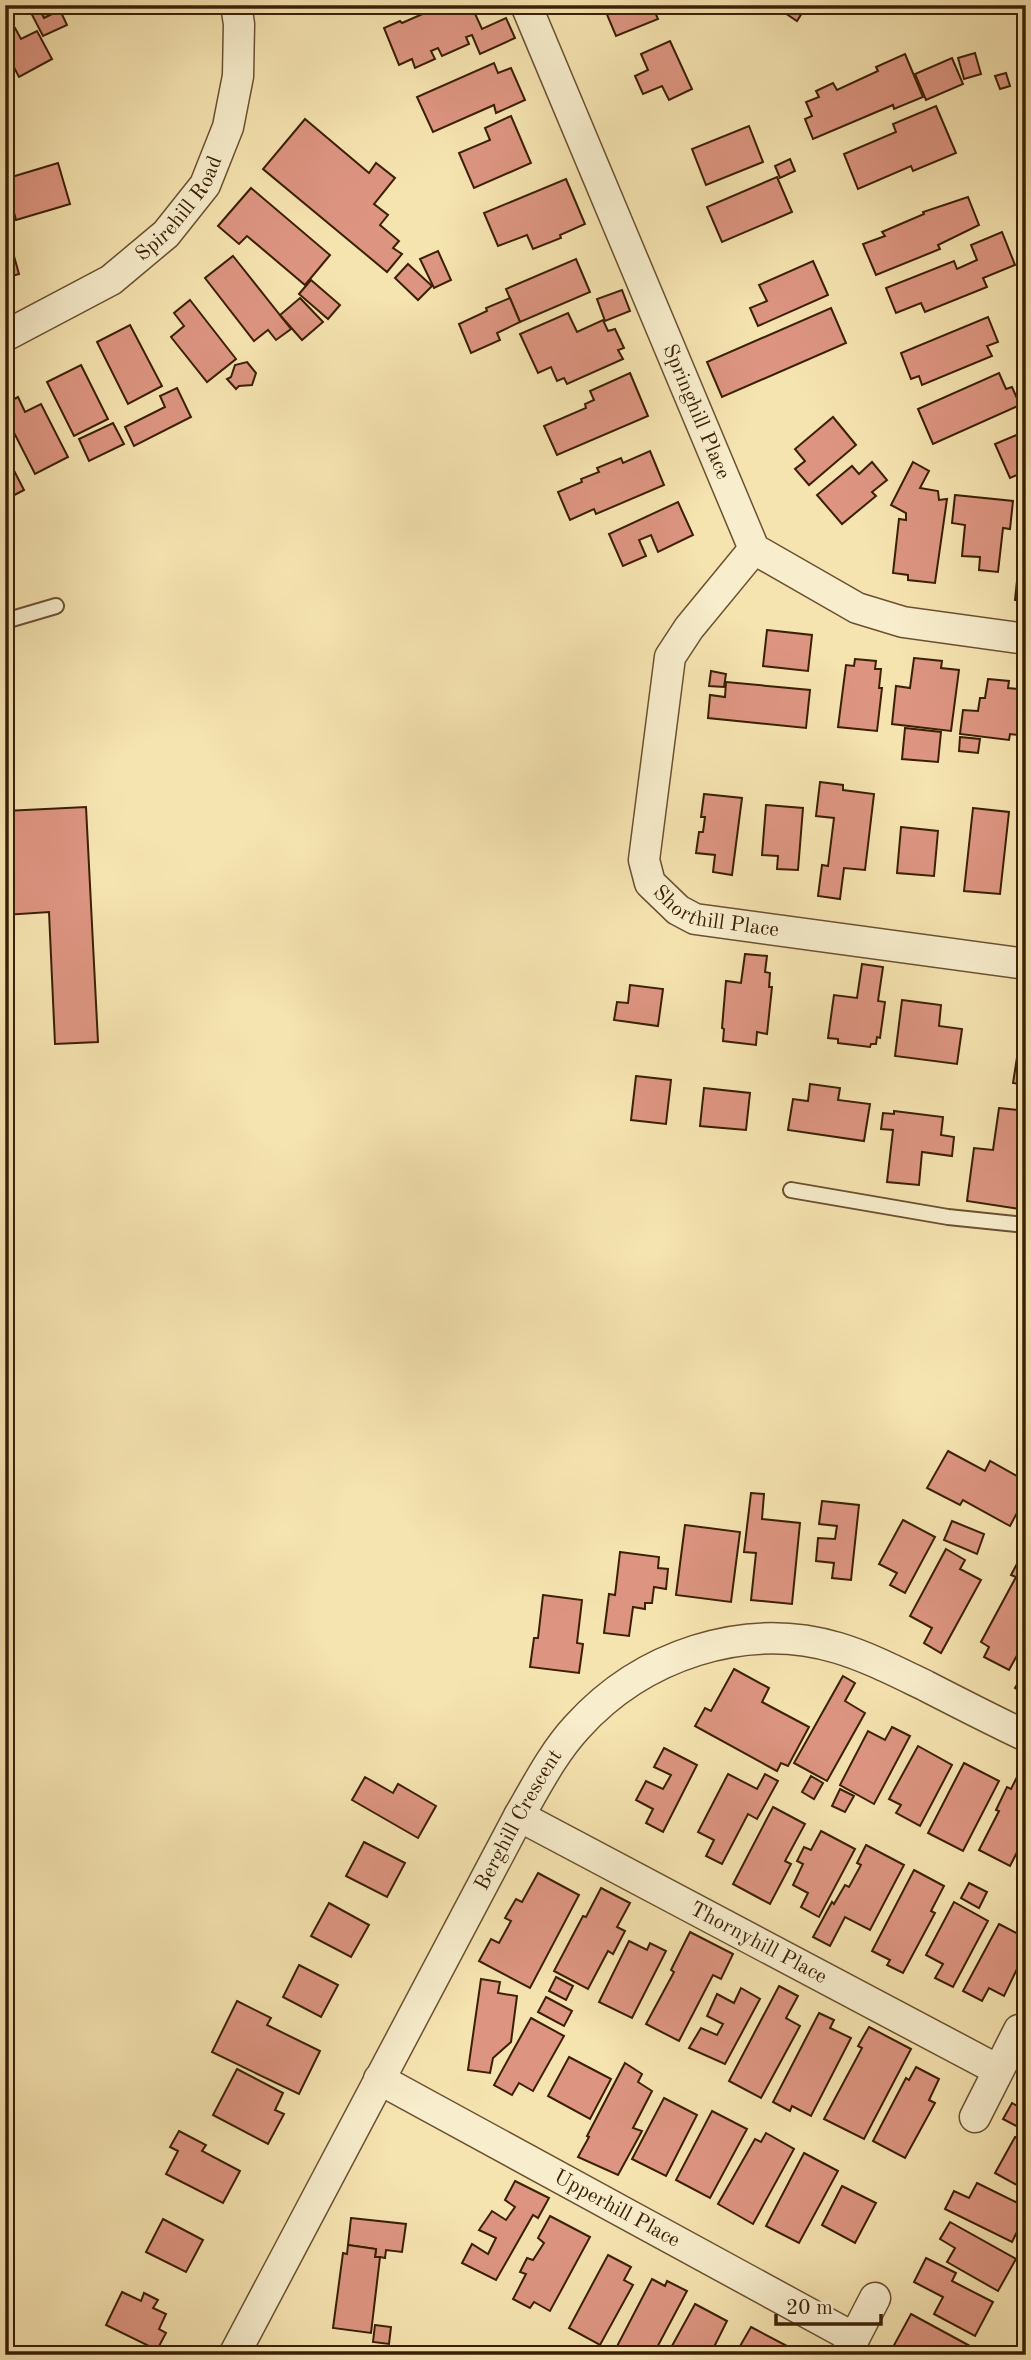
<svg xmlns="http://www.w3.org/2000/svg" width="1031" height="2360" font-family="'Old Standard TT',serif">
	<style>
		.building { fill: #dd9581; stroke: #3b2005; stroke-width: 2 }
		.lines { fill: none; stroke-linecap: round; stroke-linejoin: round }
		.service-casing { stroke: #6a5130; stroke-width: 18 }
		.minor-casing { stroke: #6a5130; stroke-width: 33 }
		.service { stroke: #f8edcc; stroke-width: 14 }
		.minor { stroke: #f8edcc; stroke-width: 30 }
		.labels { text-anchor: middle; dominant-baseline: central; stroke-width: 7; stroke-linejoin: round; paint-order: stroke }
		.street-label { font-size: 21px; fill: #3b2005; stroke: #f8edcc }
	</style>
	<rect width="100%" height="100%" fill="#f5e3b0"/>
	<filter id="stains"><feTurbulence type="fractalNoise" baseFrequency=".00286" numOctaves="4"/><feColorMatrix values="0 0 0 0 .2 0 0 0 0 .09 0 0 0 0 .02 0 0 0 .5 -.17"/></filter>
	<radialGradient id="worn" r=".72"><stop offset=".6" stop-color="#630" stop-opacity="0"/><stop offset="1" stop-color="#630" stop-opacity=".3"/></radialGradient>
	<g class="building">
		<polygon points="27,5 38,5 44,18 60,10 67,25 43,36"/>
		<polygon points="38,5 69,5 44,18"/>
		<polygon points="361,5 382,5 365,13"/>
		<polygon points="443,5 471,5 482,29 506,18 515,38 480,54 472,35 466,37 469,44 442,56 438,48 431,51 435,59 415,68 412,59 399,65 384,28 400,21 402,23"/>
		<polygon points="603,5 652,5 658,19 616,36"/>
		<polygon points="773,5 807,5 797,21"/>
		<polygon points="15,28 21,39 37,31 52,59 19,77 5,50 5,33"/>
		<polygon points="670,41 692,89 669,100 662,86 643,94 635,76 648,70 641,54"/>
		<polygon points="975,53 981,74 964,79 958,58"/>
		<polygon points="905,54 923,97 894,109 893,105 813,139 805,119 812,116 806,102 819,97 816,91 833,83 837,90 878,71 876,67"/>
		<polygon points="952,58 963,84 926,100 915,74"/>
		<polygon points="494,63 498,73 511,68 525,100 496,113 494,105 433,132 417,97"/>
		<polygon points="1006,73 1010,86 1000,89 995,76"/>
		<polygon points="5,86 13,102 5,106"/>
		<polygon points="936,106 956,153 913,171 911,166 858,189 844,154 896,132 893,124"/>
		<polygon points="511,116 531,163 474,188 459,153 490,140 485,128"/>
		<polygon points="305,119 369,173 376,163 395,178 374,204 388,215 380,225 399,241 393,248 402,254 387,272 263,169"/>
		<polygon points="749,126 763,162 706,185 692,149"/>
		<polygon points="790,159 795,171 780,178 775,166"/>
		<polygon points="58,163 70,204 16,220 5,179"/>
		<polygon points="777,177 792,212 722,242 707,207"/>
		<polygon points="566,179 585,224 560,235 561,238 533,249 527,235 498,246 484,213"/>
		<polygon points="251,188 330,255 305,285 247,236 239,244 218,226"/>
		<polygon points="968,197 979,225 938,245 940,249 876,275 863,244 885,236 882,232 924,214 923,212"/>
		<polygon points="5,224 19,274 5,278"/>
		<polygon points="1002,232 1015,265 983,278 987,287 925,312 921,303 896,313 886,288 954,261 957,269 977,260 971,245"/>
		<polygon points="438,251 451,280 434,288 420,259"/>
		<polygon points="233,256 291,329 276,340 268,330 254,341 205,278"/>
		<polygon points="576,259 590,292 520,322 506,289"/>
		<polygon points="813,261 828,295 758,326 750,308 767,301 759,285"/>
		<polygon points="408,264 432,286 418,300 395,278"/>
		<polygon points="311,280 340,305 328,319 299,294"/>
		<polygon points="622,290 630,311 605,321 597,299"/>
		<polygon points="300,298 323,322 302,340 280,315"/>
		<polygon points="510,298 520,322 497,333 500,340 471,353 459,324 487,311 486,308"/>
		<polygon points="190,300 236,359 207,382 171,337 184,326 174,313"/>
		<polygon points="831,308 846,343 722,397 707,362"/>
		<polygon points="568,313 577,332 603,320 608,331 615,329 624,348 618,350 623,359 567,384 564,378 557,381 551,367 538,373 520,334"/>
		<polygon points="988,317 998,342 987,346 992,356 922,385 919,376 911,379 901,353"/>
		<polygon points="130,325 162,386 128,404 97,342"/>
		<polygon points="247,362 256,373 252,385 239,386 236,389 227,379 231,377 235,365"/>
		<polygon points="81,365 108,419 74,436 47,382"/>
		<polygon points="630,373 648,416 557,455 544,426 586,408 585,404 594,400 590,391"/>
		<polygon points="999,373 1006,389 1012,387 1020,405 933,444 918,409"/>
		<polygon points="177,388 191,417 134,446 125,427 165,407 160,396"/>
		<polygon points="18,397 25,412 41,404 68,457 35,474 5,415 5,404"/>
		<polygon points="833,417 856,445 809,485 795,469 805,461 795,449"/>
		<polygon points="113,423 124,444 89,461 79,439"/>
		<polygon points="1026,431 1026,471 1010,478 995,444"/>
		<polygon points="650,451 664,485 596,514 594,509 570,520 558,492 582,482 581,479 599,472 597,468 621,458 623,463"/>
		<polygon points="5,453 24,490 7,499 5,496"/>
		<polygon points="872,462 887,480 872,492 876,496 842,524 817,495 852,466 859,474"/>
		<polygon points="913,462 929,471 920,488 938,491 939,500 947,499 935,583 908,580 908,575 893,573 899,519 906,520 906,513 891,505"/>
		<polygon points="955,495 1013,501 1010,529 1003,528 998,572 979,570 980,557 962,556 965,525 952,523"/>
		<polygon points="678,502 693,535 658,552 651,535 639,540 646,556 623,566 609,534"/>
		<polygon points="1023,523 1026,524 1026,602 1015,600"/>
		<polygon points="767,630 812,635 808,671 763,666"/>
		<polygon points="914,658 942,661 941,668 959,670 951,731 892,724 896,686 910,688"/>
		<polygon points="855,659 876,661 875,669 881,669 879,688 882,688 877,731 838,727 846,665 854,666"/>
		<polygon points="711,671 726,674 724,687 709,686"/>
		<polygon points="988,679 1009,681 1008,688 1026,690 1026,706 1022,705 1019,735 1010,734 1009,740 960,734 963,710 978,711 980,698 985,698"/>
		<polygon points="726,682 810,690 806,728 708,718 710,695 725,697"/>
		<polygon points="905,728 941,732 938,762 902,759"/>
		<polygon points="960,737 980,739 978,753 959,751"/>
		<polygon points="820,782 843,785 843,790 874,794 865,870 844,868 840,899 818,896 822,865 828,866 834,818 816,816"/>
		<polygon points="704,794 742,798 732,875 713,872 715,855 696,853 699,832 703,832 705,817 701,817"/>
		<polygon points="766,805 803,808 798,870 777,869 778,856 762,855"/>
		<polygon points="86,807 98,1042 55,1044 49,912 5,915 5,811"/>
		<polygon points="973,808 1009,812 1000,894 964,891"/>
		<polygon points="901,827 938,831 934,876 897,873"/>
		<polygon points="745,954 767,956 765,972 770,973 769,987 772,987 767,1034 757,1032 756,1045 723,1041 724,1029 722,1028 726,981 741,983"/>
		<polygon points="862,964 883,967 878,1001 885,1002 880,1038 877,1037 876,1044 871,1044 870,1047 838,1043 838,1039 828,1038 834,995 857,998"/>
		<polygon points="630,985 663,989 658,1026 614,1020 617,1002 628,1003"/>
		<polygon points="902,1000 941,1005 939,1026 962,1029 957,1064 895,1056"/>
		<polygon points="1021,1032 1026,1033 1026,1085 1013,1083"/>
		<polygon points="636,1076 671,1080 666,1124 631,1120"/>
		<polygon points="810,1084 840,1088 838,1100 870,1104 864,1141 788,1130 793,1099 808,1101"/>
		<polygon points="704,1088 750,1093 746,1130 700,1126"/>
		<polygon points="999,1108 1026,1111 1026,1210 967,1201 974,1148 993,1150"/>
		<polygon points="894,1111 943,1117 941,1135 954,1137 952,1156 922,1152 919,1185 887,1182 893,1130 881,1129 883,1113 894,1114"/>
		<polygon points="948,1451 985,1471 990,1461 1026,1481 1026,1496 1010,1526 963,1500 960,1505 927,1488"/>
		<polygon points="751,1493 764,1494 762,1519 800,1523 792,1604 751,1600 756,1553 744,1552"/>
		<polygon points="822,1501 859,1505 851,1580 832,1578 834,1563 816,1561 818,1538 835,1539 837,1526 819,1524"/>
		<polygon points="903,1520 935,1537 905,1593 890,1585 897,1573 879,1564"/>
		<polygon points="952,1521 984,1534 977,1554 944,1540"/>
		<polygon points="685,1525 740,1532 731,1602 676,1595"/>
		<polygon points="946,1549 965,1560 960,1569 981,1580 941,1653 924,1643 932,1628 910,1616"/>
		<polygon points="620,1552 659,1557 658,1568 668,1569 666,1589 654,1587 652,1603 645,1603 645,1609 633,1607 629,1636 604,1633 609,1594 615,1595"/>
		<polygon points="1019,1560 1026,1563 1026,1639 1009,1670 984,1657 989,1647 981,1642 1016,1577 1011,1575"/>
		<polygon points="543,1595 582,1600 577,1643 583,1644 579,1673 530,1667 534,1638 538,1638"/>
		<polygon points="734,1669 769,1688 762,1702 809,1727 788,1766 781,1763 777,1771 695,1726 705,1708 711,1711"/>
		<polygon points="1026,1670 1026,1695 1015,1688"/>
		<polygon points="843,1676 855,1683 845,1701 865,1713 827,1781 794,1763"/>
		<polygon points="892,1727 910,1736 874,1804 840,1785 868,1731 885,1740"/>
		<polygon points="918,1746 952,1765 920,1826 896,1813 901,1805 889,1799"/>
		<polygon points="664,1748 697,1765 663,1832 646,1823 653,1809 636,1800 646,1781 663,1789 671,1775 654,1767"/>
		<polygon points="964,1763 999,1781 963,1851 928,1833"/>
		<polygon points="728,1774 757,1789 765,1774 778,1781 757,1819 748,1814 722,1864 706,1856 714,1840 698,1832"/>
		<polygon points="1018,1775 1026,1779 1026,1835 1010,1866 979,1850 999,1811 996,1810 1007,1787 1011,1789"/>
		<polygon points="811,1776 823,1783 814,1799 802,1792"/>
		<polygon points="365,1777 393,1793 398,1784 436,1806 418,1838 352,1800"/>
		<polygon points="840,1789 854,1796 845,1812 832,1806"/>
		<polygon points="773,1807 805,1824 785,1861 791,1864 770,1904 733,1884"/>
		<polygon points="821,1831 855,1849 819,1917 801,1907 808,1893 793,1885 803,1864 797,1861 804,1847 811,1850"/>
		<polygon points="364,1842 405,1863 387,1897 346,1876"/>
		<polygon points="866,1845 904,1865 870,1930 845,1917 830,1946 813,1937 832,1902 834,1904 845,1885 849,1887 861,1865 857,1863"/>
		<polygon points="1026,1862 1026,1883 1017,1878"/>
		<polygon points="914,1870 944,1886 931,1911 935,1913 903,1973 887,1965 890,1960 872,1951"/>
		<polygon points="538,1873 579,1895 530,1988 479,1961 491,1939 499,1943 511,1921 505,1918 516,1899 522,1902"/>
		<polygon points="969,1883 987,1892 979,1908 961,1898"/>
		<polygon points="601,1888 630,1903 617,1927 625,1931 613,1954 608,1951 588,1989 554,1971 583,1916 586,1917"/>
		<polygon points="954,1902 988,1921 953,1987 935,1978 943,1964 926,1955"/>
		<polygon points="329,1903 369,1925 351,1957 311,1936"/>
		<polygon points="999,1924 1026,1938 1024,1955 1026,1956 1026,1967 1024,1971 1018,1967 1004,1996 989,1988 982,2001 963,1991"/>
		<polygon points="690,1932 733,1954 721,1979 713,1975 679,2041 646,2024 674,1972 671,1970"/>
		<polygon points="629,1941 647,1950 650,1943 666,1951 632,2018 599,2002"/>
		<polygon points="299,1965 338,1985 321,2017 283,1997"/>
		<polygon points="556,1977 573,1986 566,2000 549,1991"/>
		<polygon points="481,1979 500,1982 498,1993 517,1996 511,2042 493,2058 490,2073 468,2070"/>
		<polygon points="779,1986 798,1996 786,2018 800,2026 761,2098 729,2081"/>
		<polygon points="741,1988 760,1999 725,2064 689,2048 701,2028 717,2035 723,2024 707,2016 717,1994 734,2003"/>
		<polygon points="546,1997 572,2011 564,2026 538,2012"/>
		<polygon points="237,2001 271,2018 267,2025 320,2051 299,2094 212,2052"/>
		<polygon points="819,2013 834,2020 830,2028 851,2038 811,2116 792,2106 790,2111 773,2102"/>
		<polygon points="531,2018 564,2036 533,2091 519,2083 512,2095 494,2085"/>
		<polygon points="869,2027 911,2049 864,2139 824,2119 862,2048 858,2046"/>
		<polygon points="569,2057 611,2079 590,2119 548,2096"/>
		<polygon points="625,2063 642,2074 638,2082 652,2091 633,2128 642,2131 618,2175 578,2157 589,2137 587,2136"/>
		<polygon points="916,2067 939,2079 929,2100 935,2103 905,2158 873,2141 906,2078 909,2080"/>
		<polygon points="237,2069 283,2093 275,2110 284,2114 268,2144 213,2115"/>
		<polygon points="664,2098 697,2115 666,2176 632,2159"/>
		<polygon points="1026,2100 1026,2131 1003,2119 1012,2103 1021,2108"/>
		<polygon points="712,2111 747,2129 710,2198 676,2180"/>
		<polygon points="179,2131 206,2145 202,2151 240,2171 223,2203 166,2174 178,2151 170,2147"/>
		<polygon points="766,2133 794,2149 753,2224 718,2204 755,2139 761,2142"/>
		<polygon points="1015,2137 1026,2142 1026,2190 995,2173"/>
		<polygon points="804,2153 838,2171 799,2243 766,2226"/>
		<polygon points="515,2181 549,2198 538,2218 533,2215 496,2280 462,2263 472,2244 488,2254 496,2238 479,2230 492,2211 506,2220 515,2207 505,2200"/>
		<polygon points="977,2183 1026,2207 1026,2214 1012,2242 945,2209 954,2191 969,2198"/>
		<polygon points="842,2186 876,2203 855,2243 822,2225"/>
		<polygon points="550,2216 590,2237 550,2311 534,2302 530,2308 513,2299 526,2274 520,2272 527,2258 533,2260 544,2243 538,2238"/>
		<polygon points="351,2218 406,2224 402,2252 386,2250 385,2258 380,2257 375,2257 376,2249 348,2245"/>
		<polygon points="163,2219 203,2240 186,2272 146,2252"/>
		<polygon points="950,2222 1016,2259 998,2291 947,2262 955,2248 940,2239"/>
		<polygon points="348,2245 376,2249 375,2257 380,2257 371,2333 333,2328 343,2253 347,2254"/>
		<polygon points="608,2255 631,2267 624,2280 633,2285 600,2345 569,2328"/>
		<polygon points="926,2258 956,2273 952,2281 993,2302 975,2336 934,2314 943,2297 914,2282"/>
		<polygon points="652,2279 665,2286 667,2281 687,2291 653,2355 615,2355 613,2354"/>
		<polygon points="122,2292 141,2301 144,2293 158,2300 153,2308 166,2314 159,2329 166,2333 157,2350 106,2325"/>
		<polygon points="695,2304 727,2321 710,2355 667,2355"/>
		<polygon points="911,2314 970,2346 965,2355 908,2355 893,2347"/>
		<polygon points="375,2325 391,2327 389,2344 373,2342"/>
		<polygon points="751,2327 787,2346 790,2355 736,2353"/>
	</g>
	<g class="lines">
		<g class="service-casing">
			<g id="service">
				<polyline points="5,621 56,606"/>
				<polyline points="791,1190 948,1217 1026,1225"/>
			</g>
		</g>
		<g class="minor-casing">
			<g id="minor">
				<path id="s1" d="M526,5L754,549L857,608L903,622L1026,639"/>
				<path id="s2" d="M5,336L111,280L166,234L205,185L228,127L238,76L239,24L236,5"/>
				<path id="s3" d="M754,549L689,628L670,657L644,860L650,883L678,910L695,919L1026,964"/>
				<path id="s4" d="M519,1816L998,2070"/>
				<path id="s5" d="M379,2079L854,2338"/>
				<polyline points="975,2117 1019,2030"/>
				<polyline points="846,2354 875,2298"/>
				<path id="s6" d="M234,2355L519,1816C537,1785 553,1753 577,1727C641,1656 744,1620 838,1648C868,1657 897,1672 926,1686C959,1703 992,1720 1026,1736"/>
			</g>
		</g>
		<use href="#service" class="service"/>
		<use href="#minor" class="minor"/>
	</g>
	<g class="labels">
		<g class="street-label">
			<text stroke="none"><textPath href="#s2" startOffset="220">Spirehill Road</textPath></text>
			<text stroke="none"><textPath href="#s1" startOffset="441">Springhill Place</textPath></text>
			<text stroke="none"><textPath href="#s3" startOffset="441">Shorthill Place</textPath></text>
			<text stroke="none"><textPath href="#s6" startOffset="606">Berghill Crescent</textPath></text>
			<text stroke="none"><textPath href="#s4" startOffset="271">Thornyhill Place</textPath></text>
			<text stroke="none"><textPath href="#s5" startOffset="271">Upperhill Place</textPath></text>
		</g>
	</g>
	<rect width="1031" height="2360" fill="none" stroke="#f5e3b0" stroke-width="28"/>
	<rect x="7" y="7" width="1017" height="2346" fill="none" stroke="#3b2005" stroke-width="3.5"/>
	<rect x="14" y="14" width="1003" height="2332" fill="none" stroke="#3b2005" stroke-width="2"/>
	<path d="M776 2314v10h105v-10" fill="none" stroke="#3b2005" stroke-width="3.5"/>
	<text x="786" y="2314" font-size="21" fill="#3b2005" stroke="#f8edcc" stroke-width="5" paint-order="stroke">20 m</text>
	<rect width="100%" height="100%" filter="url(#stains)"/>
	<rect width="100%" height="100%" fill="url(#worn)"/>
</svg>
